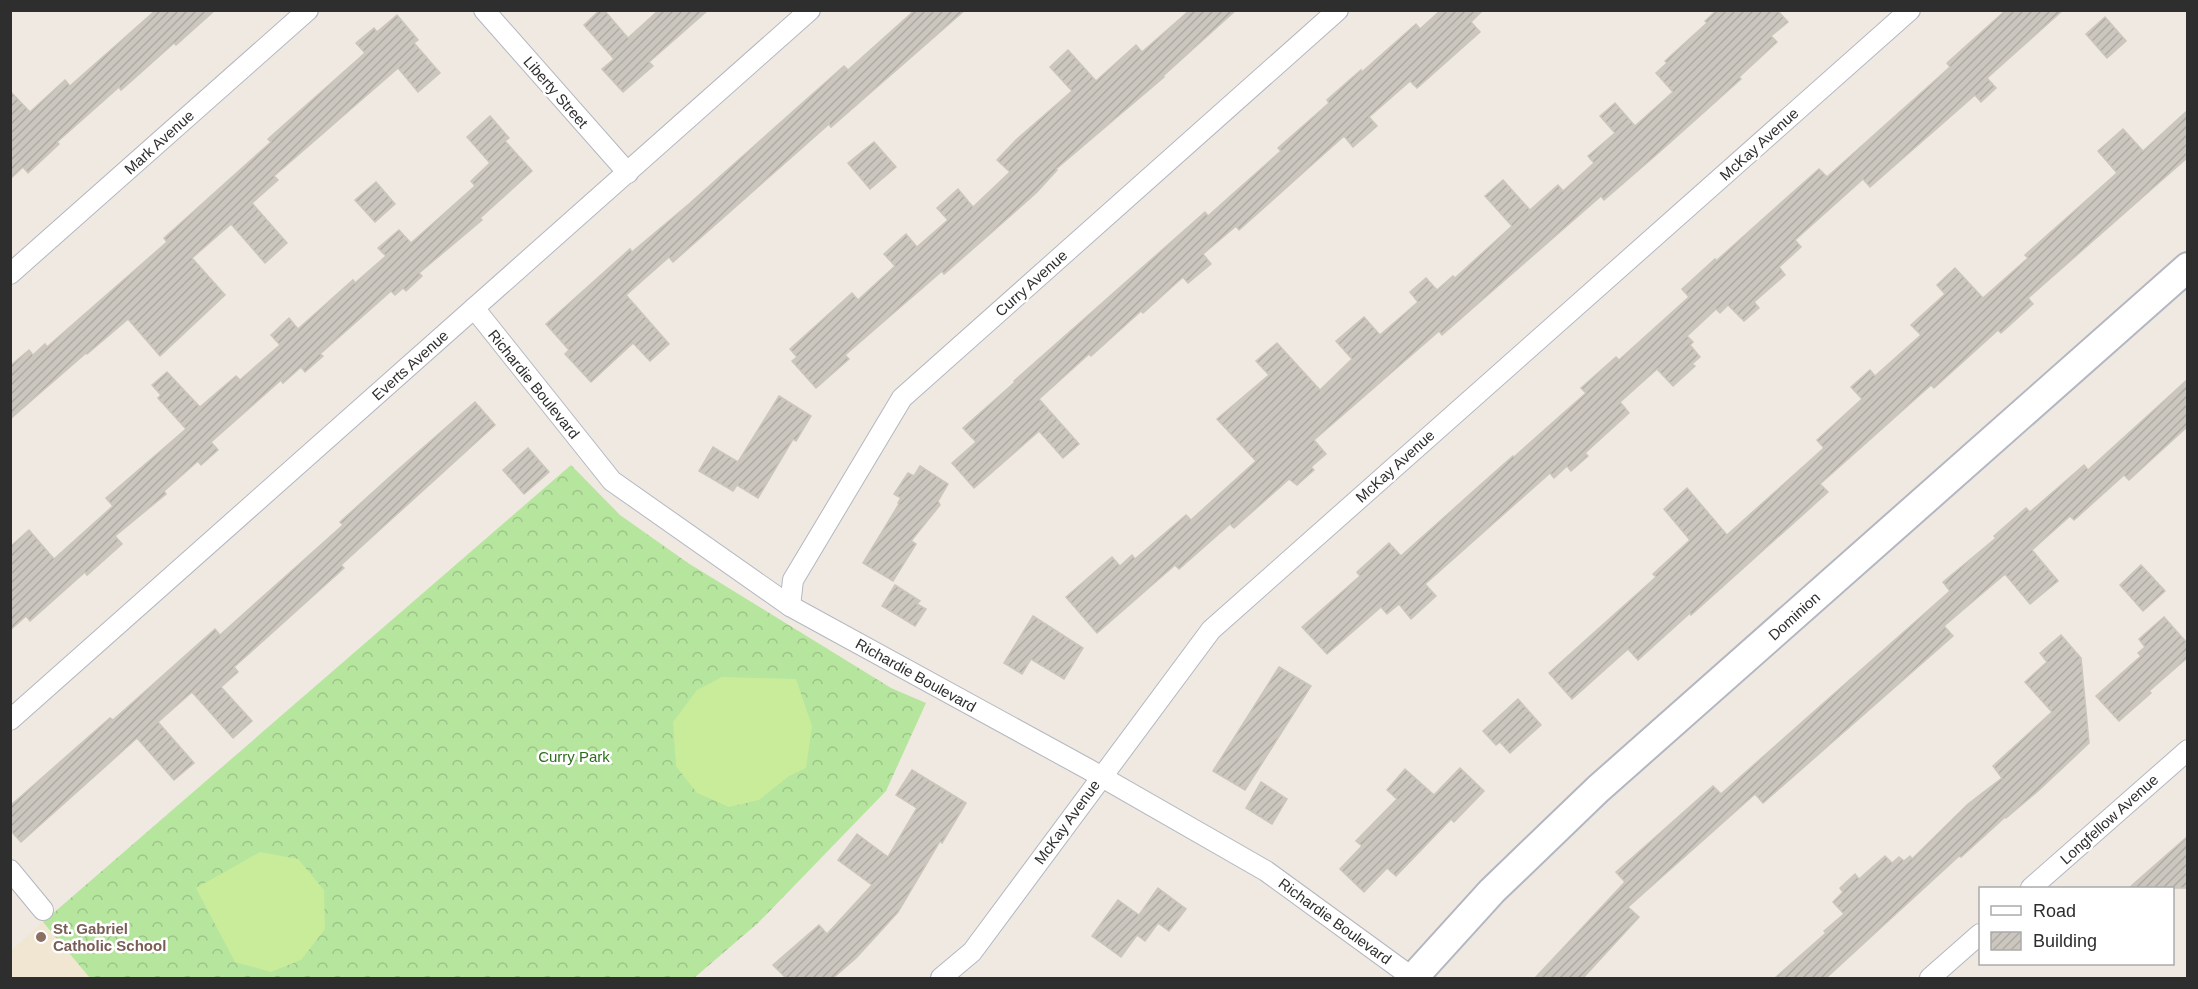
<svg xmlns="http://www.w3.org/2000/svg" width="2198" height="989" font-family="Arial,sans-serif">
	<style>
		.education { fill: #f0e6d1 }
		.forest { fill: url(#forest-crowns) }
		.pitch { fill: #c9ec9a }
		.building { fill: url(#building-hatch); stroke: #cbc5ba; stroke-width: 1.5 }
		.lines { fill: none; stroke-linecap: round; stroke-linejoin: round }
		.street-casing { stroke: #b4b7c1; stroke-width: 22 }
		.secondary-casing { stroke: #b4b7c1; stroke-width: 32 }
		.street { stroke: #fff; stroke-width: 20 }
		.secondary { stroke: #fff; stroke-width: 28 }
		.education-dot { fill: #8d6e63; stroke: #fff; stroke-width: 2 }
		.labels { text-anchor: middle; dominant-baseline: central; stroke-width: 5; stroke-linejoin: round; paint-order: stroke }
		.street-label { font-size: 15px; fill: #2e2e2e; stroke: #fff }
		.park-label { font-size: 15px; fill: #2c6e1b; stroke: #fff }
		.education-label { font-size: 15px; font-weight: bold; fill: #785e54; stroke: #fff; text-anchor: start }
	</style>
	<defs>
		<pattern id="forest-crowns" width="20" height="18" patternUnits="userSpaceOnUse" patternTransform="scale(1.5)"><rect width="20" height="18" fill="#b6e59e"/><path d="M2 6a3 3 0 1 1 6 0M12 15a3 3 0 1 1 6 0" fill="none" stroke="#9dc588"/></pattern>
		<pattern id="building-hatch" width="6" height="6" patternUnits="userSpaceOnUse" patternTransform="scale(1.5)"><rect width="6" height="6" fill="#cbc7bf"/><path d="M-1 1l2-2M0 6l6-6M5 7l2-2" fill="none" stroke="#afaba4"/></pattern>
	</defs>
	<rect width="100%" height="100%" fill="#efe9e1"/>
	<polygon class="education" points="43,922 90,978 11,978 10,952"/>
	<polygon class="forest" points="571,465 620,515 688,563 891,688 926,703 886,791 758,923 694,978 90,978 43,922"/>
	<g class="pitch">
		<polygon points="722,677 796,679 812,726 806,768 789,776 759,800 729,807 697,793 676,766 673,722 697,690"/>
		<polygon points="260,852 298,859 324,890 325,929 301,960 271,972 235,962 196,888"/>
	</g>
	<g class="building">
		<polygon points="156,10 215,10 176,45 174,43 121,90 119,87 57,142 59,144 28,173 23,167 10,179 10,91 30,112 65,80 70,86"/>
		<polygon points="600,10 604,10 628,38 659,10 708,10 649,62 653,66 623,92 602,69 614,59 584,25"/>
		<polygon points="915,10 965,10 831,127 829,124 673,262 669,257 626,295 669,344 650,361 633,343 591,382 565,354 569,350 546,324 630,249 632,252 689,204 844,66 848,70"/>
		<polygon points="1190,10 1236,10 1163,76 1164,77 1056,169 1057,170 1037,192 991,233 944,274 942,271 845,355 849,359 816,388 792,361 797,357 790,349 852,293 858,300 895,266 884,254 906,234 917,247 948,220 937,208 958,189 973,207 1010,172 997,160 1016,140 1072,91 1050,67 1068,50 1096,81 1136,45 1142,52"/>
		<polygon points="1441,10 1483,10 1471,22 1480,32 1417,88 1410,81 1369,117 1377,126 1353,147 1344,136 1239,230 1236,226 1203,254 1211,264 1188,283 1183,277 1143,313 1141,311 1091,356 1089,354 1039,399 1079,444 1063,458 1039,431 974,488 952,463 976,442 963,428 1015,382 1014,381 1205,212 1208,216 1281,151 1278,148 1329,103 1327,100 1361,70 1362,72 1416,24 1420,29"/>
		<polygon points="1717,10 1777,10 1788,22 1771,36 1777,42 1739,77 1741,79 1656,155 1604,200 1601,196 1442,335 1439,331 1314,440 1326,454 1311,467 1314,470 1297,485 1289,479 1234,528 1230,524 1179,569 1175,565 1097,633 1066,597 1112,557 1120,566 1132,555 1135,559 1186,515 1191,520 1256,461 1217,419 1269,375 1256,361 1277,343 1320,390 1352,359 1336,341 1364,317 1380,335 1418,302 1410,292 1426,278 1437,290 1453,276 1455,278 1512,226 1485,196 1503,180 1530,210 1558,185 1563,191 1594,163 1588,156 1615,133 1600,116 1615,103 1635,126 1673,92 1656,73 1667,63 1665,61 1707,23 1705,21"/>
		<polygon points="2006,10 2063,10 1987,78 1996,88 1981,102 1975,95 1870,187 1863,179 1795,240 1801,247 1779,267 1785,275 1754,302 1759,308 1744,321 1728,305 1720,313 1716,309 1687,336 1693,342 1690,345 1700,357 1692,364 1695,366 1673,386 1657,369 1620,402 1629,413 1585,453 1588,456 1571,471 1567,466 1554,478 1550,473 1425,584 1436,596 1411,619 1399,604 1387,614 1381,607 1327,654 1302,627 1360,576 1357,572 1389,543 1401,556 1478,487 1513,456 1514,457 1586,393 1581,388 1616,357 1619,360 1689,297 1682,289 1715,259 1716,261 1819,169 1827,177 1950,67 1947,63"/>
		<polygon points="397,15 418,40 414,43 440,73 418,92 398,68 274,176 278,180 252,203 287,243 265,263 231,224 192,258 225,295 160,356 128,319 87,354 86,353 10,419 10,366 29,350 33,355 45,344 47,347 167,242 164,238 271,142 268,139 365,53 356,43 374,28 377,32"/>
		<polygon points="2105,17 2126,41 2107,58 2086,34"/>
		<polygon points="2187,111 2187,158 2028,298 2033,304 2001,333 1998,330 1934,388 1931,385 1820,484 1828,492 1691,615 1690,613 1638,660 1628,649 1572,699 1549,673 1656,577 1653,574 1690,540 1664,509 1687,488 1727,535 1824,448 1817,440 1862,399 1851,387 1870,370 1875,376 1921,335 1911,325 1945,294 1937,285 1955,268 1983,298 2028,258 2025,255 2117,173 2098,151 2123,129 2143,151"/>
		<polygon points="490,116 509,138 505,141 532,171 480,218 482,220 419,273 422,276 406,291 403,288 395,295 391,291 320,354 323,356 305,372 301,367 283,383 281,380 211,442 218,450 201,465 198,461 164,491 166,494 115,536 122,544 87,575 85,572 30,621 26,616 10,630 10,547 29,530 54,559 113,506 106,498 186,429 158,398 161,395 152,385 167,372 200,407 236,376 240,380 280,345 271,335 289,318 298,329 353,280 355,283 386,256 378,248 399,230 411,243 475,186 471,181 490,163 467,137"/>
		<polygon points="874,142 896,167 870,189 848,163"/>
		<polygon points="376,182 395,204 375,222 355,200"/>
		<polygon points="2187,380 2187,427 2129,480 2124,475 2074,520 2070,516 2032,550 2058,581 2030,604 2005,574 1944,626 1953,636 1763,803 1755,794 1628,907 1639,917 1583,978 1535,978 1625,882 1616,872 1713,786 1721,794 1950,591 1943,582 1996,538 1994,536 2026,508 2030,512 2084,465 2088,470"/>
		<polygon points="779,396 811,416 796,441 793,439 758,498 737,485 733,491 699,471 713,447 738,462"/>
		<polygon points="475,402 495,425 341,565 344,568 234,667 238,672 221,687 252,721 233,738 192,692 158,722 194,763 174,780 137,738 21,842 10,830 10,806 110,718 113,720 215,629 220,635 343,525 340,522 393,474"/>
		<polygon points="528,448 549,472 524,494 503,470"/>
		<polygon points="920,466 948,484 938,501 940,505 911,541 916,544 893,581 863,563 899,504 898,503 901,498 894,494 908,473 914,476"/>
		<polygon points="2141,565 2165,591 2143,611 2120,585"/>
		<polygon points="895,585 920,601 917,604 926,609 915,626 882,606"/>
		<polygon points="1033,616 1083,648 1064,679 1031,659 1022,674 1004,663"/>
		<polygon points="2164,617 2187,643 2187,658 2149,691 2151,693 2119,721 2096,696 2141,656 2138,653 2145,647 2139,639"/>
		<polygon points="2061,635 2081,658 2089,743 2038,791 2006,818 2005,817 1961,857 1959,856 1826,978 1775,978 1826,933 1824,931 1844,914 1833,902 1843,892 1840,888 1855,874 1859,879 1885,856 1892,863 1899,857 1904,861 1910,856 1912,859 1968,804 2002,778 1993,766 2052,712 2025,682 2047,662 2040,653"/>
		<polygon points="1279,667 1311,686 1245,790 1213,771"/>
		<polygon points="1518,699 1541,725 1510,753 1500,742 1496,745 1483,731"/>
		<polygon points="1460,768 1484,791 1454,822 1451,819 1396,876 1387,868 1364,892 1340,869 1362,846 1356,841 1397,799 1387,790 1405,769 1434,795"/>
		<polygon points="912,770 966,803 942,843 940,841 898,912 856,958 833,978 786,978 773,965 819,925 827,934 872,885 838,860 857,834 888,857 917,808 896,795"/>
		<polygon points="1261,782 1287,799 1272,824 1246,808"/>
		<polygon points="2187,837 2187,888 2129,888"/>
		<polygon points="1158,888 1186,909 1169,931 1158,923 1145,941 1137,935 1121,957 1092,936 1118,900 1139,915"/>
	</g>
	<g class="lines">
		<g class="street-casing">
			<g id="street">
				<polyline points="484,10 628,173"/>
				<polyline points="10,274 308,10"/>
				<polyline points="474,308 612,481 790,606 1088,769 1266,871 1413,978"/>
				<polyline points="790,606 793,580 902,398 1338,10"/>
				<polyline points="10,720 810,10"/>
				<polyline points="10,870 43,910"/>
				<polyline points="2031,888 2188,750"/>
				<polyline points="941,978 972,952 1211,630 1910,10"/>
				<polyline points="1930,978 1980,934"/>
			</g>
		</g>
		<g class="secondary-casing">
			<polyline id="secondary" points="1413,978 1492,891 1598,789 2188,267"/>
		</g>
		<use href="#street" class="street"/>
		<use href="#secondary" class="secondary"/>
	</g>
	<circle class="education-dot" cx="41" cy="937" r="6"/>
	<g class="labels">
		<g class="street-label">
			<text transform="translate(556 92) rotate(49)">Liberty Street</text>
			<text transform="translate(159 142) rotate(-42)">Mark Avenue</text>
			<text transform="translate(1759 144) rotate(-42)">McKay Avenue</text>
			<text transform="translate(1031 283) rotate(-42)">Curry Avenue</text>
			<text transform="translate(410 365) rotate(-42)">Everts Avenue</text>
			<text transform="translate(534 384) rotate(51)">Richardie Boulevard</text>
			<text transform="translate(1395 466) rotate(-42)">McKay Avenue</text>
			<text transform="translate(1794 616) rotate(-42)">Dominion</text>
			<text transform="translate(916 675) rotate(29)">Richardie Boulevard</text>
			<text transform="translate(2109 819) rotate(-42)">Longfellow Avenue</text>
			<text transform="translate(1067 822) rotate(-54)">McKay Avenue</text>
			<text transform="translate(1335 921) rotate(36)">Richardie Boulevard</text>
		</g>
		<g class="park-label">
			<text x="574" y="756">Curry Park</text>
		</g>
		<g class="education-label">
			<text x="53" y="928">St. Gabriel<tspan x="53" dy="17">Catholic School</tspan></text>
		</g>
	</g>
	<rect width="2198" height="989" fill="none" stroke="#2e2e2e" stroke-width="24"/>
	<rect x="1979" y="887" width="195" height="78" fill="#ffffff" stroke="#ababab" stroke-width="1.5"/>
	<rect x="1991" y="906" width="30" height="9" fill="#ffffff" stroke="#ababab" stroke-width="1.5"/>
	<text x="2033" y="917" font-size="18" fill="#2e2e2e">Road</text>
	<rect x="1991" y="932" width="30" height="18" fill="url(#building-hatch)" stroke="#ababab" stroke-width="1.5"/>
	<text x="2033" y="947" font-size="18" fill="#2e2e2e">Building</text>
</svg>
